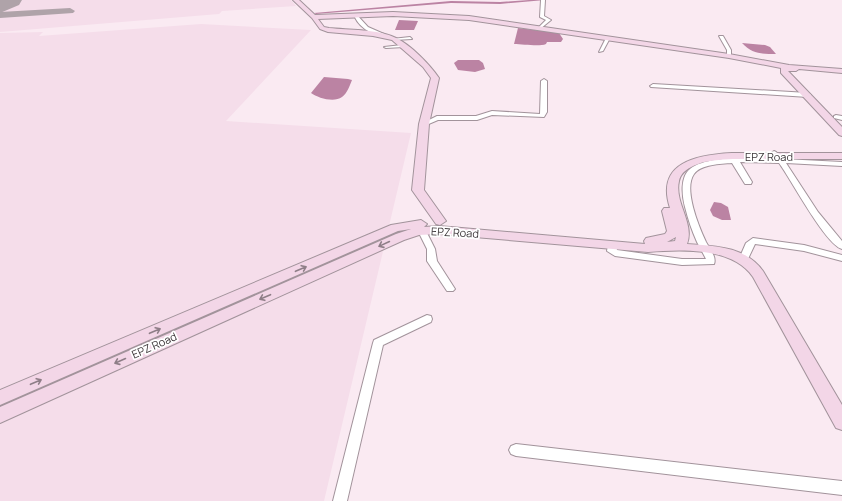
<svg xmlns="http://www.w3.org/2000/svg" width="842" height="501" font-family="Manrope,sans-serif">
	<style>
		.built { fill: #f5ddea }
		.water { fill: #bb83a3 }
		.lines { fill: none; stroke-linecap: round; stroke-linejoin: round }
		.canal { fill: #bb83a3; fill-rule: evenodd }
		.taxiway { fill: #afa3a9; fill-rule: evenodd }
		.runway { fill: #afa3a9; fill-rule: evenodd }
		.street-casing { stroke: #a2939b; stroke-width: 2 }
		.secondary-casing { stroke: #a2939b; stroke-width: 2 }
		.street { fill: #fff; fill-rule: evenodd }
		.secondary { fill: #f3d6e7; fill-rule: evenodd }
		.oneway { stroke: #8e7e87 }
		.labels { text-anchor: middle; dominant-baseline: central; stroke-width: 3.5; stroke-linejoin: round; paint-order: stroke }
		.street-label { font-size: 11px; fill: #3c3639; stroke: #fff }
	</style>
	<rect width="100%" height="100%" fill="#faeaf2"/>
	<g class="built">
		<polygon points="0,0 291,0 296,6 222,11 219,14 0,32"/>
		<polygon points="201,24 311,30 226,121 411,133 324,501 0,501 0,33 43,32 39,36"/>
	</g>
	<g class="water">
		<polygon points="399,20 418,21 414,30 395,30"/>
		<path d="M518,28L559,33L563,39L561,42H547L546,44C539,47 523,44 514,44Z"/>
		<path d="M742,43L765,45L770,47L776,54C762,54 752,54 742,43Z"/>
		<polygon points="458,60 479,60 483,63 485,69 475,72 458,70 454,63"/>
		<path d="M324,77L348,79L352,80C350,85 347,94 342,97C334,103 318,98 311,93Z"/>
		<polygon points="714,202 721,203 728,207 731,220 722,220 713,216 710,210"/>
	</g>
	<g class="lines">
		<polygon class="canal" points="529,0 545,0 500,4 451,3 316,14 314,13 451,1 500,2"/>
		<polygon class="taxiway" points="70,8 75,11 73,13 0,18 0,12"/>
		<polygon class="runway" points="0,0 22,0 19,5 0,13"/>
		<g class="street-casing">
			<g id="street">
				<polygon points="541,0 545,0 544,16 551,20 540,29 538,28 546,20 540,17"/>
				<path d="M354,14H356L368,27L384,34V36C372,36 356,25 354,14Z"/>
				<polygon points="719,36 723,36 731,50 731,57 727,56 727,50"/>
				<polygon points="410,37 412,39 394,40 392,39"/>
				<polygon points="608,37 610,38 603,51 599,52 606,38"/>
				<polygon points="402,45 404,45 404,47 386,48 384,47"/>
				<polygon points="544,79 547,81 547,112 544,117 492,115 477,120 438,120 424,126 421,124 437,116 476,116 492,111 540,114 541,81"/>
				<polygon points="653,84 808,93 811,95 808,97 651,87 650,86"/>
				<polygon points="836,115 842,116 842,120 834,118 834,116"/>
				<path d="M774,151L776,152L783,159L842,162V166L786,163L818,212L842,241V249C825,244 791,179 779,163L740,162L752,182L751,184H745L732,163C721,164 701,164 694,174C683,189 699,227 706,242C709,248 717,257 714,264L682,265L615,256L607,251L608,245L612,242L616,245L617,250L682,259H706C703,253 700,248 697,242C692,231 688,219 685,207C682,196 680,177 690,169C707,155 754,158 775,158L771,153Z"/>
				<polygon points="422,228 426,231 435,249 437,261 455,289 453,291 447,291 427,261 427,249 418,231"/>
				<polygon points="753,238 804,245 842,255 842,261 804,251 755,244 747,261 741,261 739,259 746,243"/>
				<polygon points="427,315 431,316 432,319 431,322 383,345 347,501 333,501 373,343 374,340"/>
				<polygon points="516,444 842,481 842,495 516,456 511,454 509,450 511,446"/>
			</g>
		</g>
		<g class="secondary-casing">
			<g id="secondary">
				<path d="M293,0H299L315,15L393,12L469,16L729,54L789,65L842,69V73L799,69L796,71H788L842,127V136L839,135L781,73V68L729,58L469,20L393,16L318,19L324,27L329,28C348,30 379,29 396,38C411,45 430,65 439,78L429,124L424,190L446,221L440,225L436,224L412,190L419,124L431,78L423,67L392,40L373,36L328,32L320,29L312,18Z"/>
				<path d="M732,153H842V159C815,159 789,159 762,159C743,159 723,158 704,162C694,165 681,170 679,181C674,203 695,223 687,244C715,246 745,246 763,271L842,405V430L836,428L753,277C733,247 681,249 648,252L439,234L419,235L404,240L0,423V407L396,234L411,229L398,231L0,405V390L391,225L421,220L427,224L424,227L439,226L645,244L644,241L646,238L665,234L667,231L662,211L664,208H670C655,162 697,155 732,153ZM676,237L675,241L667,242Z"/>
			</g>
		</g>
		<use href="#street" class="street"/>
		<use href="#secondary" class="secondary"/>
	</g>
	<defs><path id="oneway-shaft" d="M-6 0H5M1.5-3L5.5 0L1.5 3" fill="none" stroke-width="1.6" stroke-linecap="round" stroke-linejoin="round"/></defs>
	<g class="oneway">
		<use href="#oneway-shaft" transform="translate(384 244) rotate(155)"/>
		<use href="#oneway-shaft" transform="translate(301 269) rotate(-23)"/>
		<use href="#oneway-shaft" transform="translate(265 297) rotate(157)"/>
		<use href="#oneway-shaft" transform="translate(155 331) rotate(-23)"/>
		<use href="#oneway-shaft" transform="translate(120 361) rotate(156)"/>
		<use href="#oneway-shaft" transform="translate(36 382) rotate(-23)"/>
	</g>
	<g class="labels">
		<g class="street-label">
			<text x="769" y="156">EPZ Road</text>
			<text transform="translate(455 232) rotate(3)">EPZ Road</text>
			<text transform="translate(154 345) rotate(-24)">EPZ Road</text>
		</g>
	</g>
</svg>
